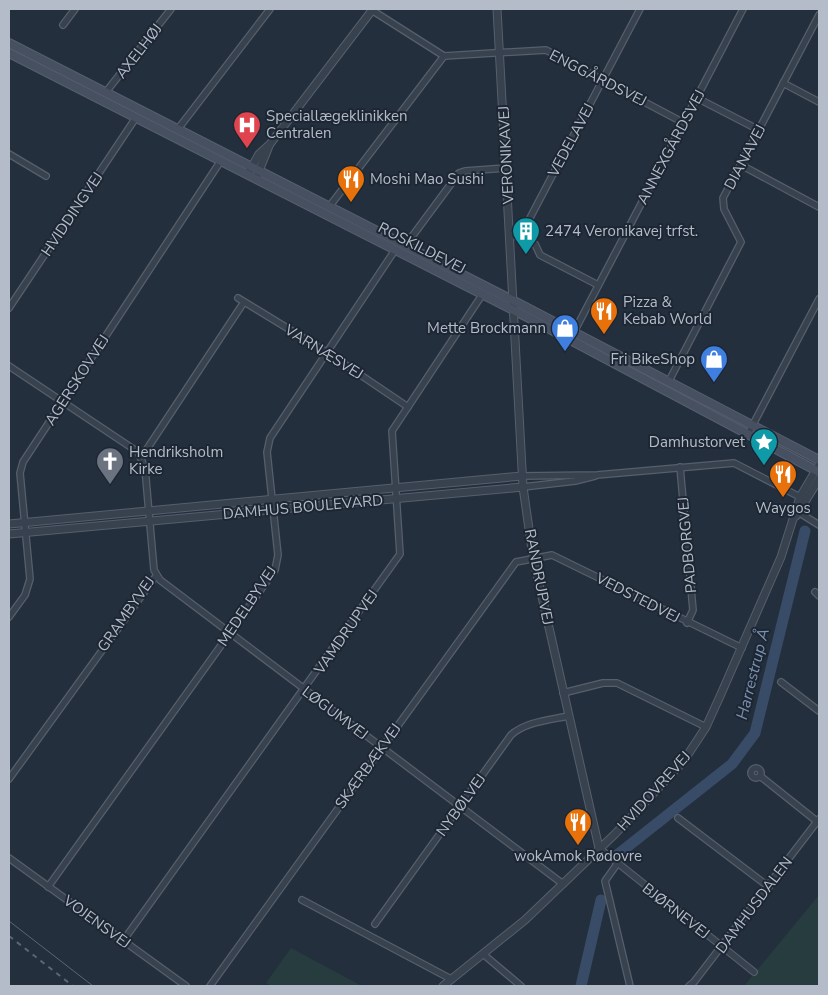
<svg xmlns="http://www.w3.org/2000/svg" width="828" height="995" font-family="'Nunito Sans',sans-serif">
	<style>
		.green { fill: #263c3f }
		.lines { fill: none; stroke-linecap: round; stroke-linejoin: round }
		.river { stroke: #394c67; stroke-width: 11 }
		.minor-casing { stroke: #565f6c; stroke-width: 8 }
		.tertiary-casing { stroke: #565f6c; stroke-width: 9 }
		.secondary-casing { stroke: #565f6c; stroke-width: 10 }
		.minor { stroke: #38414e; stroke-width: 5.5 }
		.tertiary { stroke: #38414e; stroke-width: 7 }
		.secondary { stroke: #465061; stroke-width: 8 }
		.tram { stroke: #5a6575; stroke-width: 1 }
		.rail { stroke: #5a6575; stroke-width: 2; stroke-dasharray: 5 5; stroke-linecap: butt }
		.labels { text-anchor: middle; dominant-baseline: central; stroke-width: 4; stroke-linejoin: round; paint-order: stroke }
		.street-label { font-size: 15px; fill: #b4bcc9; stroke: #1d2633 }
		.poi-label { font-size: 15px; fill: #b4bcc9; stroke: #1d2633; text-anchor: start }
		.water-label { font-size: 16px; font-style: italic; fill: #7c92b1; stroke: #1d2633 }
	</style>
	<rect width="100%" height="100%" fill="#242f3e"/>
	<g class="green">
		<polygon points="819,895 819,986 744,986"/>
		<polygon points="291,948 362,986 363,986 272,986 266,983"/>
	</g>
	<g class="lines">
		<g class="river">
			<polyline points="617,855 732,764 755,733 805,531"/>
			<polyline points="581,986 601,900"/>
		</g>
		<g class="minor-casing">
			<g id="minor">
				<polyline points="370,9 444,56 546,50 684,123"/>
				<polyline points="63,25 75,9"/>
				<polyline points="783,83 819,102"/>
				<polyline points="106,92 171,9"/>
				<polyline points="697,98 759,130"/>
				<polyline points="178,129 270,9"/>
				<polyline points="9,154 46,176"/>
				<polyline points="741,165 819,207"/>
				<polyline points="329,207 444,56"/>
				<polyline points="521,235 535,244 540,255 598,285"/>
				<polyline points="510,237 521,235 640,9"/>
				<polyline points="405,246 459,173 465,171 506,168"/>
				<polyline points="238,298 328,353 408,407"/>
				<polyline points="9,308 135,119"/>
				<polyline points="574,332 743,9"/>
				<polyline points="9,366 138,452 145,468 154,570 160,580 563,884"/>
				<polyline points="669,381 741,242 724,209 723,198 819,15"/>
				<polyline points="748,434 819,299"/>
				<polyline points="141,458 244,302"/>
				<polyline points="680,467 693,610 687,623"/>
				<polyline points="522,476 597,475 734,463 800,497"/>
				<polyline points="523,487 575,481 595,476"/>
				<polyline points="795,510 819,525"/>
				<polyline points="815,592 819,596"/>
				<polyline points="9,617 25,595 30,579 20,473 23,462 220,162"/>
				<polyline points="781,682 819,711"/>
				<polyline points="563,693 603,683 617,683 706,727"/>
				<circle cx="756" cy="773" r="5"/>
				<polyline points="760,776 819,823"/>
				<polyline points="9,779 156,576"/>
				<polyline points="678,818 769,887"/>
				<polyline points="599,848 754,972"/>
				<polyline points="9,858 186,986"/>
				<polyline points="617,864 605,881 630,986"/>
				<polyline points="48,887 275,570 278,555 267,452 270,438 395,250"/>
				<polyline points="302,900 451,979"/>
				<path d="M375,924L511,735C525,722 549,720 568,716"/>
				<polyline points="123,941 400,554 392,431 482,295"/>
				<polyline points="483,954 521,986"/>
				<polyline points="210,986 516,562 552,555 742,648"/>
				<polyline points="689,986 694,982 819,819"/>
			</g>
		</g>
		<g class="tertiary-casing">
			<g id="tertiary">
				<polyline points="497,9 523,487 533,557 599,848"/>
				<polyline points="249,172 259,154 270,144 373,9"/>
				<polyline points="257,176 269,146"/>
				<polyline points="796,516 819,479"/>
				<polyline points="9,524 522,476"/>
				<polyline points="9,534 523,487"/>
				<polyline points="443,986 525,920 615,834 683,762 706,727 721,694 781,557 800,497 819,465"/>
			</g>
		</g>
		<g class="secondary-casing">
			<g id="secondary">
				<polyline points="9,43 514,301 819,460"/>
				<polyline points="9,53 527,317 819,472"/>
			</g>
		</g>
		<use href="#minor" class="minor"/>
		<use href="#tertiary" class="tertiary"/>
		<use href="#secondary" class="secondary"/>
		<polyline class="tram" points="9,921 93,986"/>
		<polyline class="rail" points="9,936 73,986"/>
	</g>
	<defs>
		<g id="hospital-pin" transform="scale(1.4375)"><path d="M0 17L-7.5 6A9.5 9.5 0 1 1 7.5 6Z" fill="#e0444e" stroke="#1d2633"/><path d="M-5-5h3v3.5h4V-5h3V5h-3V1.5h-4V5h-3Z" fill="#fff"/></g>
		<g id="restaurant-pin" transform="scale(1.4375)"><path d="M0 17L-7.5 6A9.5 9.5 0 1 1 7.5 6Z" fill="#e8710a" stroke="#1d2633"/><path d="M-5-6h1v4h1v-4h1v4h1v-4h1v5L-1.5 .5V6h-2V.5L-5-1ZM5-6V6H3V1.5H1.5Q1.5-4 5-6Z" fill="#fff"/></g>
		<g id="building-pin" transform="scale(1.4375)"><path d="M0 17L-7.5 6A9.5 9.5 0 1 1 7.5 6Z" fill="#0f9aa8" stroke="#1d2633"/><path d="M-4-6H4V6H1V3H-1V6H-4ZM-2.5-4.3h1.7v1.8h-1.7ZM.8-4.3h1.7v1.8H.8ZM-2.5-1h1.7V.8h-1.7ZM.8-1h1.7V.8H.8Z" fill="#fff"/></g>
		<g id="shop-pin" transform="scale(1.4375)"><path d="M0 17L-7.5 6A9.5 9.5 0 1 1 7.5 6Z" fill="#3f7fe0" stroke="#1d2633"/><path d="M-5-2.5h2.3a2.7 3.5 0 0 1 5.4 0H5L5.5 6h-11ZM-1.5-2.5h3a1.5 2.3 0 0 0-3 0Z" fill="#fff"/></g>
		<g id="sight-pin" transform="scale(1.4375)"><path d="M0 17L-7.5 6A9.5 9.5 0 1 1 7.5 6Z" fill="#0f9aa8" stroke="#1d2633"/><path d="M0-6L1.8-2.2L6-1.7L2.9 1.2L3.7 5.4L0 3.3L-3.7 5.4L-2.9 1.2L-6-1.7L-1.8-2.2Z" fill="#fff"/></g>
		<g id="church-pin" transform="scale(1.4375)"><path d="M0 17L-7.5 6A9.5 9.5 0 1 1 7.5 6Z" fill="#6b7280" stroke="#1d2633"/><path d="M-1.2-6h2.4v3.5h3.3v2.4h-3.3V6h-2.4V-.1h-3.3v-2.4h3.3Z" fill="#fff"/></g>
	</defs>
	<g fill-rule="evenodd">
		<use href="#hospital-pin" x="247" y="125"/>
		<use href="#restaurant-pin" x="351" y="179"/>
		<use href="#building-pin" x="526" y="231"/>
		<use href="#restaurant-pin" x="604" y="311"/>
		<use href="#shop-pin" x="565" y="328"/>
		<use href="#shop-pin" x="714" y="359"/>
		<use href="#sight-pin" x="764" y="442"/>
		<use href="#church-pin" x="110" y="461"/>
		<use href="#restaurant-pin" x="783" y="474"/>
		<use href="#restaurant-pin" x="578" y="822"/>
	</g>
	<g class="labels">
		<g class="street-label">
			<text transform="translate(139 51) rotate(-52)">AXELHØJ</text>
			<text transform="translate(598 78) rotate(27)">ENGGÅRDSVEJ</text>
			<text transform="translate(571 140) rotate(-62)">VEDELAVEJ</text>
			<text transform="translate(671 147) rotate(-62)">ANNEXGÅRDSVEJ</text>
			<text transform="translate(506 155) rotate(-93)">VERONIKAVEJ</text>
			<text transform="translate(745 157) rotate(-62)">DIANAVEJ</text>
			<text transform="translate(72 214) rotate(-56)">HVIDDINGVEJ</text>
			<text transform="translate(422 248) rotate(27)">ROSKILDEVEJ</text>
			<text transform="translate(324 352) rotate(32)">VARNÆSVEJ</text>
			<text transform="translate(77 380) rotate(-57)">AGERSKOVVEJ</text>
			<text transform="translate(303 507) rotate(-5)">DAMHUS BOULEVARD</text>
			<text transform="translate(687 545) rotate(-95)">PADBORGVEJ</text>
			<text transform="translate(539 577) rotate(79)">RANDRUPVEJ</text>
			<text transform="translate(638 598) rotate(27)">VEDSTEDVEJ</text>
			<text transform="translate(247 606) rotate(-56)">MEDELBYVEJ</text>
			<text transform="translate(126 614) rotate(-55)">GRAMBYVEJ</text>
			<text transform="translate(346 632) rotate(-55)">VAMDRUPVEJ</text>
			<text transform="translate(335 713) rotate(37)">LØGUMVEJ</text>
			<text transform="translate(368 766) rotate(-54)">SKÆRBÆKVEJ</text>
			<text transform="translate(654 791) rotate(-48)">HVIDOVREVEJ</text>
			<text transform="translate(461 805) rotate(-54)">NYBØLVEJ</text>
			<text transform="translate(754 905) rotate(-53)">DAMHUSDALEN</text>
			<text transform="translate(676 911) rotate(38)">BJØRNEVEJ</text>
			<text transform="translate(97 922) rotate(36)">VOJENSVEJ</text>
		</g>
		<g class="poi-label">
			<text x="266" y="116">Speciallægeklinikken<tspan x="266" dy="17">Centralen</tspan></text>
			<text x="370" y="179">Moshi Mao Sushi</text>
			<text x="545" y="231">2474 Veronikavej trfst.</text>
			<text x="623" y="302">Pizza &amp;<tspan x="623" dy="17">Kebab World</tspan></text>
			<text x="546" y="328" text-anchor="end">Mette Brockmann</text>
			<text x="695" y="359" text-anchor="end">Fri BikeShop</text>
			<text x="745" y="442" text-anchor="end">Damhustorvet</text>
			<text x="129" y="452">Hendriksholm<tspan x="129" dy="17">Kirke</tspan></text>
			<text x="783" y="508" text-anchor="middle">Waygos</text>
			<text x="578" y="856" text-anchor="middle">wokAmok Rødovre</text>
		</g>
		<g class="water-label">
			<text transform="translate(753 674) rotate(-76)">Harrestrup Å</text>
		</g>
	</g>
	<rect width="828" height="995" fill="none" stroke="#b4bcc9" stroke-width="20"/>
</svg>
